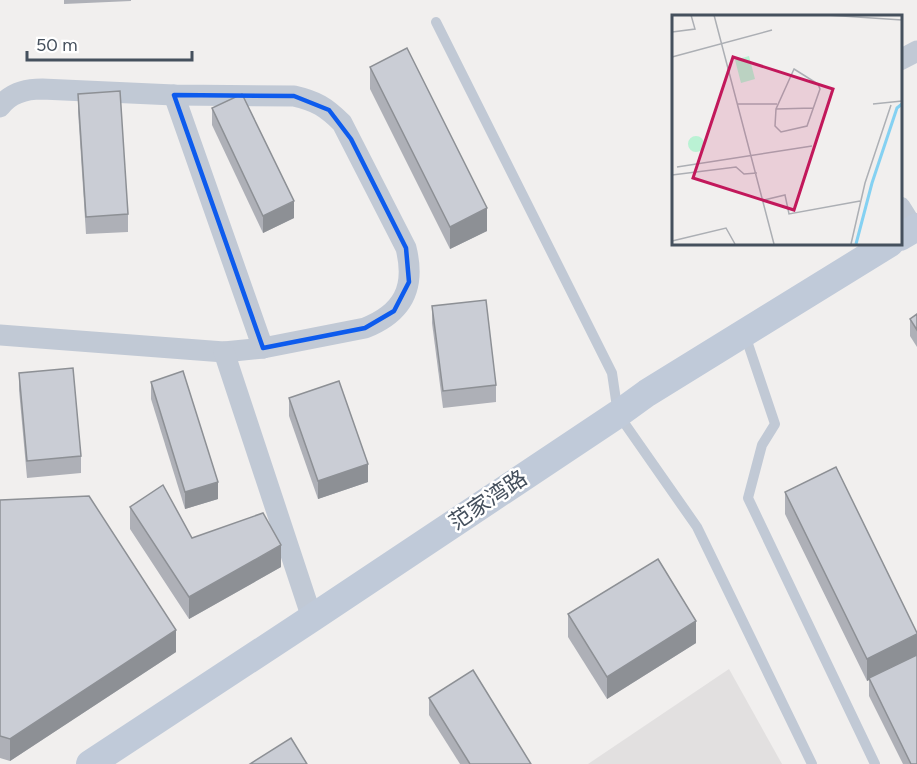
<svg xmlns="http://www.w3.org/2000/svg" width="917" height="764" font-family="Figtree,'Noto Sans SC',sans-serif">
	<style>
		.education { fill: #e2e0e0 }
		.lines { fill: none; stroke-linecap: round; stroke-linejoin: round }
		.service { stroke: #c1c9d5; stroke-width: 10 }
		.minor { stroke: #c1c9d5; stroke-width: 21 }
		.secondary { stroke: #c0cad9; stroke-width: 28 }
		.wall { fill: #aeb0b7 }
		.shaded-wall { fill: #8d9095 }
		.building { fill: #cacdd5; stroke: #8d9095; stroke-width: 1.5 }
		.marked { fill: none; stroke: #0d5bed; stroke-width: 4.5; stroke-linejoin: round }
		.labels { text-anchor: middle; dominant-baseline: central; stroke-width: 5; stroke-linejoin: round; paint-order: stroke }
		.street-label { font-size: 22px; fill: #45505d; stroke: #fff }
		.inset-river { fill: none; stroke: #84d1f2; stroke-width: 3 }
		.inset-road { fill: none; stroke: #acafb4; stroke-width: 1.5 }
		.view { fill: #c2185b; fill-opacity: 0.15; stroke: #c2185b; stroke-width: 3 }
		.inset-edge { fill: none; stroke: #45505d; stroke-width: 3 }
	</style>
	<rect width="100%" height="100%" fill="#f1efee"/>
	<polygon class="education" points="729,669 782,764 588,764"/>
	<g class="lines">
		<g class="service">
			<polyline points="436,22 612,373 618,414 697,527 812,764"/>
			<polyline points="745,335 775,424 762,445 748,498 875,764"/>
		</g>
		<g class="minor">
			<polyline points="900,60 917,51"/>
			<polyline points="174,95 263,348"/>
			<path d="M0,107C10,93 25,89 42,89L174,95L294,96C316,101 326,107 342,123L406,248C416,288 403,313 365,328L263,348L224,352L0,335"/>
			<polyline points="900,207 914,229"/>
			<polyline points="224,352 312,618"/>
		</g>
		<g class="secondary">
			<polyline points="900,237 917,227"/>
			<polyline points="90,764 312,618 618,414 647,393 890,243"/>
		</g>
	</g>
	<g class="wall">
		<polygon points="64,0 131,0 131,1 64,4"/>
		<polygon points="370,67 487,231 450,249 370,89"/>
		<polygon points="78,94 128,214 128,232 86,234 78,111"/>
		<polygon points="212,108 294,218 263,233 212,125"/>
		<polygon points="432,306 496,385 496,402 443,408 432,323"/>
		<polygon points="917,314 917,347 910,336 910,319"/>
		<polygon points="19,373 81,456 81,473 27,478 19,390"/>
		<polygon points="151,382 218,499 185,509 151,399"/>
		<polygon points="289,398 368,482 318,499 289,416"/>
		<polygon points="836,467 917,764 903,764 869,696 869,680 867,681 785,514 785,492"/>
		<polygon points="0,500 176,652 10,761 0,758"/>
		<polygon points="130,507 192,538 281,567 189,619 130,529"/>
		<polygon points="568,614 696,643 607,699 568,637"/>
		<polygon points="429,698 531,764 460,764 429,715"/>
	</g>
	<g class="shaded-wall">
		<polygon points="294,201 294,218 263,233 263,216"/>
		<polygon points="487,208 487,231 450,249 450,227"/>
		<polygon points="368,464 368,482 318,499 318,481"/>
		<polygon points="218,482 218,499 185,509 185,492"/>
		<polygon points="281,545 281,567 189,619 189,597"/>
		<polygon points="696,621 696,643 607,699 607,677"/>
		<polygon points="176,630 176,652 10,761 10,739"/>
		<polygon points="917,634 917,656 867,681 867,659"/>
	</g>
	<g class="building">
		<polygon points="407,48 487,208 450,227 370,67"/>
		<polygon points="120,91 128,214 86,217 78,94"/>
		<polygon points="242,94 294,201 263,216 212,108"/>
		<polygon points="486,300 496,385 443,391 432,306"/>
		<polygon points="917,314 917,330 910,319"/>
		<polygon points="73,368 81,456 27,461 19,373"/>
		<polygon points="183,371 218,482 185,492 151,382"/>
		<polygon points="339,381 368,464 318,481 289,398"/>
		<polygon points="836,467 917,633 917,634 867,659 785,492"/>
		<polygon points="163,485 192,538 263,513 281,545 189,597 130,507"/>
		<polygon points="89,496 176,630 10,739 0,736 0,500"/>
		<polygon points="658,559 696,621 607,677 568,614"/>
		<polygon points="917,655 917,764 911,764 869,678"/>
		<polygon points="473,670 531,764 470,764 429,698"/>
		<polygon points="291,738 307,764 250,764"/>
	</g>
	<path class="marked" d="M174,95L294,96L329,110L351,139L406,248L409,282L394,311L365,328L263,348Z"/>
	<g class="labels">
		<g class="street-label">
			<text transform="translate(488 500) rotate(-34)">范家湾路</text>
		</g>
	</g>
	<g transform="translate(672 15)">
		<rect width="230" height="230" fill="#f1efee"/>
		<path d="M77,41L83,64L69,68L63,45ZM16 129a8 8 0 1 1 16 0a8 8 0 1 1-16 0Z" fill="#baf2d4"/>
		<path class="inset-river" d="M184,229L200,168L225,93L230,89"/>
		<path class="inset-road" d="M42,0L102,229M155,0L230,5M0,17L23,14L19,0M0,42L100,15M122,54L146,69L148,74L135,111L109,117L103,111L104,94ZM66,89H105M201,89L230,86M104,94L141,93M5,152L140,131M0,160L64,152L72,159L85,158M92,185L113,180L117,199L188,186M0,226L54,213L63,229M179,229L193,168L219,90"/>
		<path class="view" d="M61,42L161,74L122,195L21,163Z"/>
		<rect width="230" height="230" class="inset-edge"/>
	</g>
	<path d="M27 51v9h165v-9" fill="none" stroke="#45505d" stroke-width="3"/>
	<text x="36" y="51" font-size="18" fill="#45505d" stroke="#ffffff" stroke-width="4.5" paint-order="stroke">50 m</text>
</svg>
